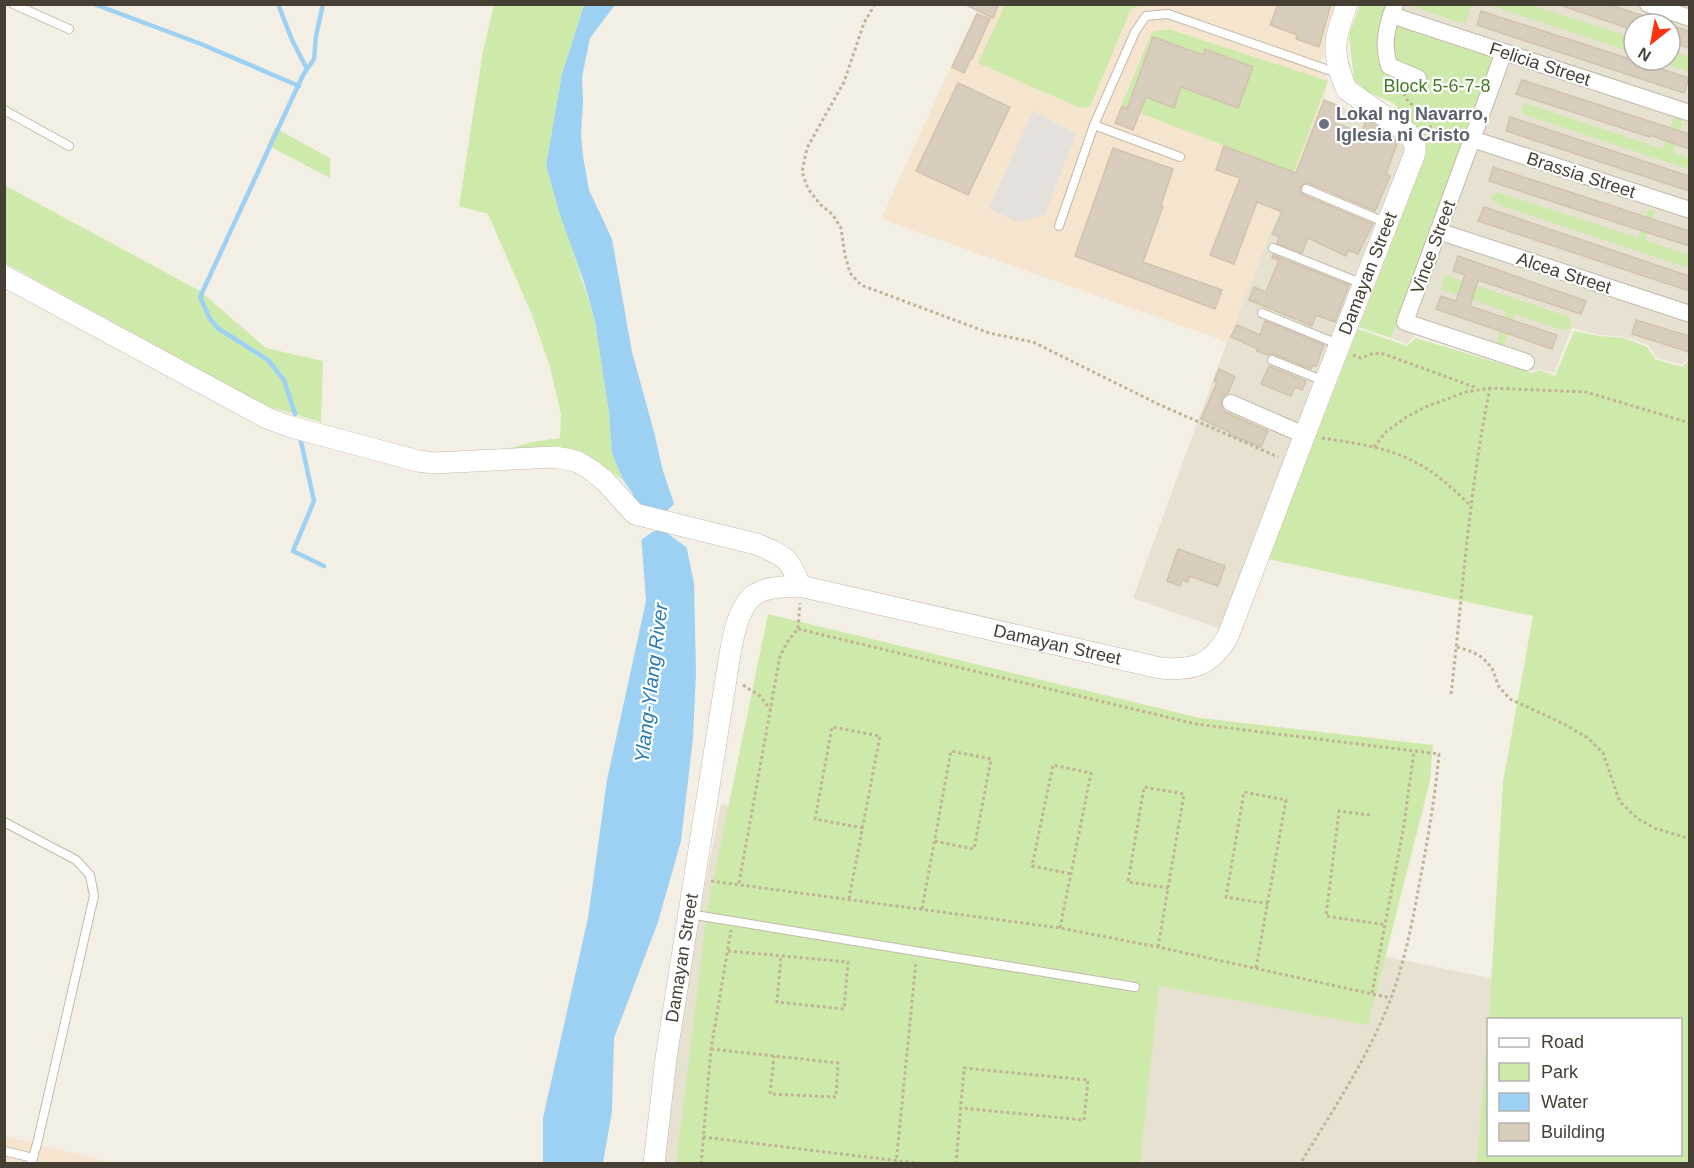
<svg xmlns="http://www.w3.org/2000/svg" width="1694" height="1168" font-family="Arial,sans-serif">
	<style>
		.residential { fill: #e7e1d2; fill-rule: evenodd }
		.commercial { fill: #f6e5ce }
		.green { fill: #ceeaab }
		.parking { fill: #e4e1dd }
		.water { fill: #9dd1f3 }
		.pier { fill: #f3efe5 }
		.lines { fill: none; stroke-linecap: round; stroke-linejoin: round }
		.stream { stroke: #9dd1f3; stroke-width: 4.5 }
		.building { fill: #d8cdbc; stroke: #d0c2ac; stroke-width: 1.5 }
		.service-casing { stroke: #c2b9aa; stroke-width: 10 }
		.minor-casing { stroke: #c2b9aa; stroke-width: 18 }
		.tertiary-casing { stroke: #c2b9aa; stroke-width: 22 }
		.path { stroke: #c1b297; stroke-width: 3; stroke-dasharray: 3 3; stroke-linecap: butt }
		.service { stroke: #fff; stroke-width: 8 }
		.minor { stroke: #fff; stroke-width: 16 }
		.tertiary { stroke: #fff; stroke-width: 21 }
		.worship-dot { fill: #6b7280; stroke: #fff; stroke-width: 2 }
		.labels { text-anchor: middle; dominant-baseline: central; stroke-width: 4.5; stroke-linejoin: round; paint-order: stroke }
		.street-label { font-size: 18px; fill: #463f34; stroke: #fff }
		.park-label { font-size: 18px; fill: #457a25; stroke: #fff }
		.worship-label { font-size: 18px; font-weight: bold; fill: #5b616d; stroke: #fff; text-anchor: start }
		.water-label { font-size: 20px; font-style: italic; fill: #297bb6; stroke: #fff }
	</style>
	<rect width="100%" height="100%" fill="#f3efe5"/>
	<g class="residential">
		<path d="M1387,4L1689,5V359H1687L1682,365L1656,357L1648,345L1624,337L1600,335L1572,328L1554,373L1540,369L1532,371L1415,335L1407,344L1391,338L1464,152ZM1634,24H1670V60H1634Z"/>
		<polygon points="1324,99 1383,126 1398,137 1404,143 1406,150 1220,629 1133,598 1227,342"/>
		<path d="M721,804L1150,907L1689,1020V1163L664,1164L676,1033ZM1488,1020H1680V1154H1488Z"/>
	</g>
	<g class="commercial">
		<polygon points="979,5 1340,5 1321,60 1328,81 1324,99 1227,342 881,219"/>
		<polygon points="4,1136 37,1144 114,1163 5,1163"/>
	</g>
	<g class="green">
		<polygon points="1414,4 1472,4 1472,5 1465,24 1413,7"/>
		<polygon points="494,5 584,5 562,74 546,165 595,321 609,413 612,452 623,480 598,462 501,451 532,442 560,438 561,414 550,367 532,315 488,214 459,206 483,51"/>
		<polygon points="1005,5 1005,4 1143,5 1131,9 1090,107 1080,108 978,63"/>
		<polygon points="1360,5 1387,5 1488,55 1493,63 1464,152 1391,338 1359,327 1424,160 1422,133 1402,115 1395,104 1368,92 1354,80 1349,35"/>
		<polygon points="1489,5 1531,5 1634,38 1634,53"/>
		<polygon points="1169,29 1328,81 1294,172 1121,106 1152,32"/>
		<polygon points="1670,50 1689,57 1689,72 1655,60 1670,60"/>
		<polygon points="1525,103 1663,149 1674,116 1683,120 1673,152 1689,158 1689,169 1523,114 1522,110"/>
		<polygon points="275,128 330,158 330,178 267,145"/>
		<polygon points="4,185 200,291 266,348 323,361 321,422 267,406 5,263"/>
		<polygon points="1497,192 1638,238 1648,209 1655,211 1645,240 1689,255 1689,268 1497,204 1491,197"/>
		<polygon points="1445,275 1569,317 1572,328 1563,330 1514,314 1503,346 1496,344 1506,311 1441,289"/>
		<polygon points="1358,329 1407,346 1416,338 1532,373 1540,370 1555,376 1574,331 1599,336 1624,338 1647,347 1655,359 1682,367 1689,360 1689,1163 1477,1163 1488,1025 1488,1154 1680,1154 1680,1020 1489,1019 1503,782 1533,616 1268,559"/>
		<polygon points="768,614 1200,718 1433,745 1430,781 1368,1025 1159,986 1140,1163 676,1164 707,911"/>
	</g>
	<polygon class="parking" points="1033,111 1076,134 1045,215 1017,222 989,208"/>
	<polygon class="water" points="584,5 615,5 590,38 582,77 583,103 581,135 583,156 589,190 612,239 632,352 654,432 663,471 683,530 694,583 696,673 693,738 681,841 658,922 614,1038 612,1111 603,1163 543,1164 543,1118 588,918 607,780 646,601 640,521 633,494 623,480 612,453 609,413 595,321 584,282 559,212 546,165 562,74"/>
	<polygon class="pier" points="676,502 685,529 690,550 663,530 654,531 638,542 637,521 654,514 664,514"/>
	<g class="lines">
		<g class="stream">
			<polyline points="94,4 201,44 299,86"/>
			<polyline points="278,4 292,40 307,69"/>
			<polyline points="295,414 284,380 268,360 219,329 210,319 200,297 303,75 314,59 316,36 323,4"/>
			<polyline points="300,437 314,501 293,551 324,566"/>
		</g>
	</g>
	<g class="building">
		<polygon points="964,4 999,4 993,18"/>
		<polygon points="1278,4 1331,4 1319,47 1296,39 1297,35 1270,25"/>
		<polygon points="1564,4 1608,4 1661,22 1660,24 1634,24 1633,30 1563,6"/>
		<polygon points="1481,11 1689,78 1684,93 1477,25"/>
		<polygon points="977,14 990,19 972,59 971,58 964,73 952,67"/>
		<polygon points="1670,25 1689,31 1689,48 1670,42"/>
		<polygon points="1153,37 1203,55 1205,49 1253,67 1238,108 1181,87 1174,108 1146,97 1133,130 1115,123 1122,106 1127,109"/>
		<polygon points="1522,80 1689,134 1689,149 1650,135 1650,137 1516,94"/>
		<polygon points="958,83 1010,107 968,195 916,171"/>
		<polygon points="1324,100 1341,107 1335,123 1361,133 1367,119 1383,130 1381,134 1398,141 1386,174 1390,176 1375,211 1308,183 1303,184 1300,187 1301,192 1304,195 1373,224 1358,254 1348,250 1346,256 1308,238 1302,253 1277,243 1279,237 1272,234 1282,212 1257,202 1234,264 1210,255 1240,178 1216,170 1224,146 1296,173"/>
		<polygon points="1510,117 1689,176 1689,191 1506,131"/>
		<polygon points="1113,148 1173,169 1161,205 1163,206 1143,262 1222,290 1215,309 1075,256"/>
		<polygon points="1493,167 1689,231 1689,246 1489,181"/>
		<polygon points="1484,207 1689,276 1689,291 1478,221"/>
		<polygon points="1273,255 1349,285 1335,322 1316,315 1312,326 1249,300 1254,287 1266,292 1279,260 1272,258"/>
		<polygon points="1458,256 1586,301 1581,314 1478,280 1470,306 1557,335 1552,349 1436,309 1441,296 1456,301 1465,275 1453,271"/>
		<polygon points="1636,320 1689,336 1689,352 1632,334"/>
		<polygon points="1265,321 1324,345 1316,366 1313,365 1311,369 1274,354 1268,355 1257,351 1258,349 1231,337 1237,325 1260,335"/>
		<polygon points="1269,366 1306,381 1302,390 1295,387 1291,396 1261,384"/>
		<polygon points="1219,369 1235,377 1228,393 1224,395 1221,399 1222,409 1227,413 1268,431 1261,447 1229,434 1229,432 1201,419 1217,383 1214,381"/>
		<polygon points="1178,549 1225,566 1218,586 1190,576 1188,582 1182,580 1180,586 1167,581"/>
	</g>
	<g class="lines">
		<g class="service-casing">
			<g id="service">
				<polyline points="13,4 69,29"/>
				<polyline points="4,110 69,146"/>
				<polyline points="1094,125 1180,157"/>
				<polyline points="1306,189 1387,223"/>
				<polyline points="1059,226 1094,125 1135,32 1146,16 1168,14 1337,73"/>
				<polyline points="1273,248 1363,284"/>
				<polyline points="1262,313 1340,345"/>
				<polyline points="1272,360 1324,381"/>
				<polyline points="4,822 76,860 90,875 94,896 37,1144 31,1164"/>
				<polyline points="689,914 1135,987"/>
				<polyline points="4,1151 33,1158"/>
			</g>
		</g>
		<g class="minor-casing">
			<g id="minor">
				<path d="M1395,4C1387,27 1382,42 1389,66L1418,78"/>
				<polyline points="1648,4 1690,18"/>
				<polyline points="1391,15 1690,113"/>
				<polyline points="1504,52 1405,322 1526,362"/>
				<polyline points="1472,139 1690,210"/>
				<polyline points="1438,231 1690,314"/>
				<polyline points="1231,403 1304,435"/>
			</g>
		</g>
		<g class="tertiary-casing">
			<g id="tertiary">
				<path d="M4,276L267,418L288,426L418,461L433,463L554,457L567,459L578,462L590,469L605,481L635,514L756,544C783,555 790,557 800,586"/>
				<path id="s1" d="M654,1164L666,1058L726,679C730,656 734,610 754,595C767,586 785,587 800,586L1160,668C1192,671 1211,666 1228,636L1325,382L1415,153V143L1407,132L1347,90C1344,84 1342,78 1340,72C1331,43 1338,31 1347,4"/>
			</g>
		</g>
		<g class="path">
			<polyline points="875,4 864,23 844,82 807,148 802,172 808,189 821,205 833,215 841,228 845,255 850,273 861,285 989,333 1033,342 1158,404 1278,457"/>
			<path d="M1404,87C1403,105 1419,106 1427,118C1430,124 1430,131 1436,135C1441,139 1450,139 1455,138"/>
			<polyline points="1353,355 1361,358 1374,353 1384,354 1477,388"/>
			<path d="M1322,438C1354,443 1388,447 1417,463C1438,474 1455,491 1472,507"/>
			<polyline points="1374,447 1386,432 1405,418 1425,407 1466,392 1490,388 1586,392 1690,423"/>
			<path d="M798,629L1196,724L1439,754C1435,797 1428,838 1420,880C1412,925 1403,971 1385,1013C1363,1065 1330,1115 1300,1164"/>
			<polyline points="1457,647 1473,652 1483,658 1492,668 1499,687 1510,699 1564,724 1588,738 1603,753 1620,802 1637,818 1654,828 1690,839"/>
			<polyline points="743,685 760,696 770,709"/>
			<path d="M1451,694C1463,592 1469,489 1490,388"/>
			<polyline points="1370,815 1339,811 1326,916 1386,925"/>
			<polyline points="711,881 1060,928 1158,947 1391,998"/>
			<polyline points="739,883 780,656 788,641 798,629 800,603"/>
			<polyline points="849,899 880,736 832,727 815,819 863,828"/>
			<polyline points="922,909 951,751 991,759 974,849 934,841"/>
			<polyline points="1060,928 1091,773 1053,765 1032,866 1071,874"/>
			<polyline points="1158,947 1184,794 1144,787 1128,882 1168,888"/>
			<polyline points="728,951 848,962 844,1009 777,1002 781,956"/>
			<polyline points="1256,968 1286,800 1244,792 1226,897 1268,904"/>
			<polyline points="1372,993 1404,825 1414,751"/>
			<polyline points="711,1049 838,1063 836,1097 770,1094 774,1056"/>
			<polyline points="703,1137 924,1164"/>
			<polyline points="701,1164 711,1049 731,930"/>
			<polyline points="896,1164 916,962"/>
			<polyline points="956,1164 964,1068 1088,1080 1084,1120 961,1108"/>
		</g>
		<use href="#service" class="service"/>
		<use href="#minor" class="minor"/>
		<use href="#tertiary" class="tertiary"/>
	</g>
	<circle class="worship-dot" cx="1324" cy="124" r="6"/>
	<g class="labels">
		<g class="street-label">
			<text transform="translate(1540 64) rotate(18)">Felicia Street</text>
			<text transform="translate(1581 175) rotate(18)">Brassia Street</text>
			<text transform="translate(1433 247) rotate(-70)">Vince Street</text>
			<text stroke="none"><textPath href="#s1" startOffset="1467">Damayan Street</textPath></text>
			<text transform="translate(1564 273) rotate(18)">Alcea Street</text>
			<text stroke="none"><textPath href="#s1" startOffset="892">Damayan Street</textPath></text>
			<text stroke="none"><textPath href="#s1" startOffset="208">Damayan Street</textPath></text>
		</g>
		<g class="park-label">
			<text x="1437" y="86">Block 5-6-7-8</text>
		</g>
		<g class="worship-label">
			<text x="1336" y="114">Lokal ng Navarro,<tspan x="1336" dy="21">Iglesia ni Cristo</tspan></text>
		</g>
		<g class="water-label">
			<text transform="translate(651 683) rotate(-83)">Ylang-Ylang River</text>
		</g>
	</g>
	<rect width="1694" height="1168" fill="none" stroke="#463f34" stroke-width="12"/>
	<rect x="1487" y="1018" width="195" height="138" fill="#ffffff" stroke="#b5b2ae" stroke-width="1.5"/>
	<rect x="1499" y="1038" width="30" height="9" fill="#ffffff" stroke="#b5b2ae" stroke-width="1.5"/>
	<text x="1541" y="1048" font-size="18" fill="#463f34">Road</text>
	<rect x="1499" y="1063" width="30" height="18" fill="#ceeaab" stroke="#b5b2ae" stroke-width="1.5"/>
	<text x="1541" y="1078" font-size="18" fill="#463f34">Park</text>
	<rect x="1499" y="1093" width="30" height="18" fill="#9dd1f3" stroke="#b5b2ae" stroke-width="1.5"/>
	<text x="1541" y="1108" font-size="18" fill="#463f34">Water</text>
	<rect x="1499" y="1123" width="30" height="18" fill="#d8cdbc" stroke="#b5b2ae" stroke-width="1.5"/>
	<text x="1541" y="1138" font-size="18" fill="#463f34">Building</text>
	<g transform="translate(1652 42) rotate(211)"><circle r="28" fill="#ffffff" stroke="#b5b2ae" stroke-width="1.5"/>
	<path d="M0-4.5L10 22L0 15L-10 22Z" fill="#ff3310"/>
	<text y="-9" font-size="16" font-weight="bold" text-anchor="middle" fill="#463f34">N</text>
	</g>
</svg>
